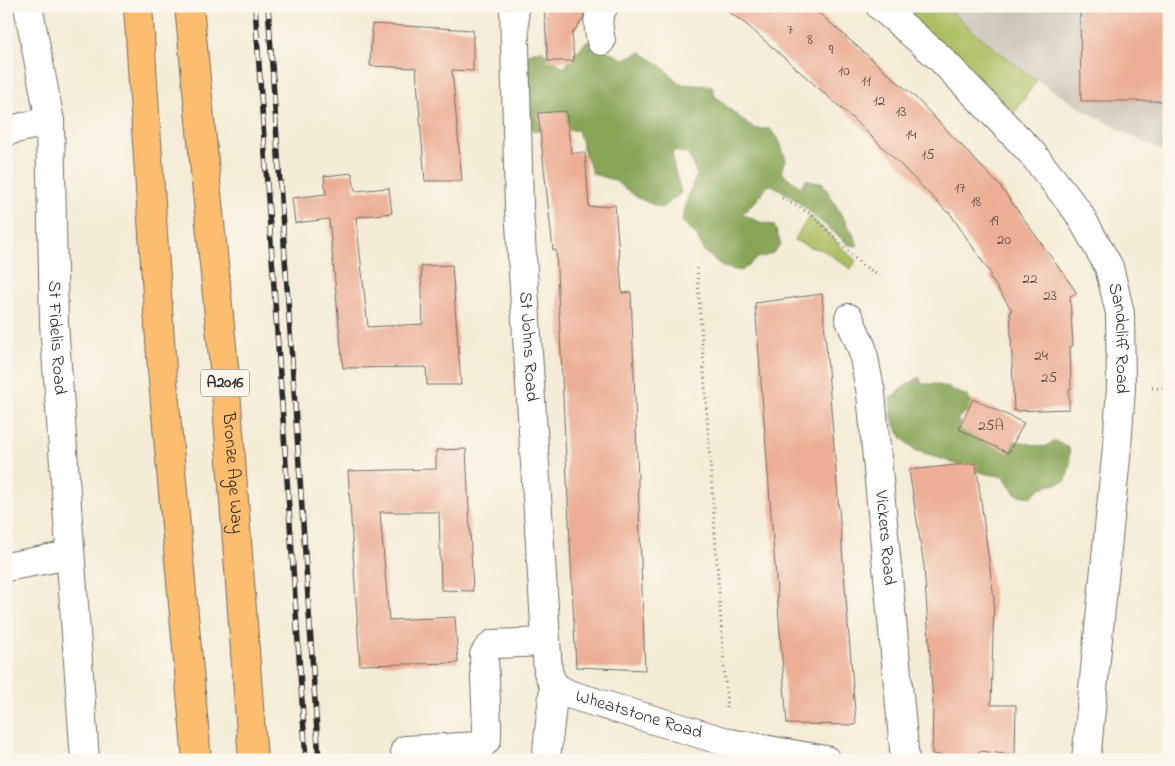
<svg xmlns="http://www.w3.org/2000/svg" width="1175" height="766" font-family="'Indie Flower',sans-serif">
	<style>
		.industrial { fill: #cbc3b8 }
		.green { fill: #abbe61; stroke: #6b7446 }
		.forest { fill: #88a557; stroke: #5a6841 }
		.building { fill: #ecaf96 }
		.lines { fill: none; stroke-linecap: round; stroke-linejoin: round }
		.minor-casing { stroke: #716f67; stroke-width: 30 }
		.major-casing { stroke: #716f67; stroke-width: 30 }
		.path { stroke: #716f67; stroke-width: 3; stroke-dasharray: 1 4; stroke-linecap: butt }
		.minor { stroke: #fff; stroke-width: 28 }
		.major { stroke: #fcbd6e; stroke-width: 28 }
		.rail-casing { stroke: #2b2b2b; stroke-width: 5.5 }
		.rail { stroke: #fbf7ec; stroke-width: 4; stroke-dasharray: 11; stroke-linecap: butt }
		.labels { text-anchor: middle; dominant-baseline: central; stroke-width: 4; stroke-linejoin: round; paint-order: stroke }
		.number-label { font-size: 15px; fill: #5b4c46 }
		.shield { fill: #fbf7ec; stroke: #696865; stroke-width: 1 }
		.shield-label { font-size: 16px; font-weight: bold; fill: #2b2b2b }
		.street-label { font-size: 18px; fill: #2b2b2b; stroke: #fbf7ec }
	</style>
	<rect width="100%" height="100%" fill="#fbf7ec"/>
	<filter id="ink" filterUnits="userSpaceOnUse"><feTurbulence type="fractalNoise" baseFrequency=".02" numOctaves="2"/><feDisplacementMap in="SourceGraphic" scale="10" xChannelSelector="R" yChannelSelector="G"/><feConvolveMatrix kernelMatrix="1 2 1 2 8 2 1 2 1" color-interpolation-filters="sRGB"/></filter>
	<filter id="wash" filterUnits="userSpaceOnUse"><feTurbulence type="fractalNoise" baseFrequency=".0096" numOctaves="4" result="noise"/><feDisplacementMap in="SourceGraphic" scale="20" xChannelSelector="R" yChannelSelector="G"/><feGaussianBlur stdDeviation="1.12" result="paint"/><feColorMatrix in="noise" values="0 0 0 0 0 0 0 0 0 0 0 0 0 0 0 0 0 1.4 0 .05"/><feComposite in="paint" operator="in"/></filter>
	<g filter="url(#wash)">
		<rect width="100%" height="100%" fill="#f4ecd6"/>
		<polygon class="industrial" points="945,6 1169,6 1169,154 1128,134 1082,109 1044,85 1005,58 963,23"/>
		<g class="green">
			<path d="M899,6H945C974,33 1005,57 1037,80L1014,114Z"/>
			<polygon points="810,215 856,261 851,269 823,250 810,247 794,240"/>
		</g>
		<g class="forest">
			<polygon points="587,41 624,59 641,52 664,68 680,84 712,86 715,96 748,125 756,129 770,129 780,142 786,160 781,172 800,187 807,179 815,183 822,182 854,236 858,246 849,245 792,197 772,185 767,186 756,201 742,214 760,222 774,225 781,244 772,254 758,258 741,271 723,267 703,250 697,236 682,221 689,193 697,175 688,153 672,151 674,167 681,193 661,208 638,198 614,180 593,174 584,151 578,130 533,131 523,111 525,55 541,50 564,68 581,47"/>
			<polygon points="919,377 922,384 934,384 947,387 967,396 974,406 957,419 965,430 1003,440 1021,442 1044,447 1055,441 1069,448 1070,464 1066,481 1041,488 1030,497 1015,494 1004,477 983,473 915,450 901,437 892,419 890,398 901,389"/>
		</g>
		<g id="blocks">
			<g class="building">
				<polygon points="544,6 586,6 583,19 572,34 574,61 548,61"/>
				<polygon points="721,6 811,6 915,97 1000,186 1077,293 1070,296 1073,346 1070,346 1071,389 1069,389 1069,409 1014,411 1010,311 1012,310 989,276 991,274 949,212 948,213 894,158 850,116 747,25"/>
				<polygon points="1080,6 1169,6 1169,101 1081,101"/>
				<polygon points="372,24 473,30 473,71 452,70 462,181 425,181 416,68 370,66"/>
				<polygon points="566,111 571,153 585,153 589,207 615,205 622,293 631,292 645,670 576,667 556,250 553,250 538,113"/>
				<polygon points="352,173 355,191 389,188 392,213 356,217 368,327 423,324 421,266 452,265 461,385 427,385 426,367 343,368 329,219 295,223 292,198 326,194 324,176"/>
				<polygon points="822,294 856,725 787,724 755,303"/>
				<polygon points="973,399 1024,423 1008,453 959,429"/>
				<polygon points="466,449 473,591 441,590 439,512 380,512 389,620 455,617 458,663 360,665 348,471 436,469 436,450"/>
				<polygon points="976,463 994,599 991,705 1016,705 1015,755 979,751 978,760 972,760 932,754 933,703 924,566 909,470"/>
			</g>
		</g>
	</g>
	<g filter="url(#ink)">
		<use href="#blocks" fill-opacity="0" stroke="#716f67" stroke-width="1"/>
		<g class="lines">
			<g class="minor-casing">
				<g id="minor">
					<path id="s1" d="M28,6L50,121L54,323L85,760"/>
					<path id="s2" d="M514,6L519,208L548,672L554,686L546,760"/>
					<path id="s3" d="M880,6L940,58L1031,152L1078,212L1109,267L1120,313L1121,387L1117,447L1086,760"/>
					<path d="M601,41C599,28 595,18 604,6"/>
					<polyline points="6,131 50,121"/>
					<path id="s4" d="M849,318L862,348L871,394L905,760"/>
					<polyline points="6,567 70,555"/>
					<path id="s5" d="M554,686L568,694L730,743L826,760"/>
					<polyline points="405,750 481,746 487,739 487,727 484,655 487,650 493,644 546,642"/>
				</g>
			</g>
			<g class="major-casing">
				<g id="major">
					<polyline points="138,6 162,370 197,760"/>
					<path id="s6" d="M189,6L225,378L253,760"/>
				</g>
			</g>
			<g class="path">
				<polyline points="782,198 811,214 862,265 883,277"/>
				<polyline points="697,268 727,710"/>
				<polyline points="1152,388 1169,389"/>
			</g>
			<use href="#minor" class="minor"/>
			<use href="#major" class="major"/>
			<g class="rail-casing">
				<g id="rail">
					<polyline points="255,6 306,760"/>
					<polyline points="268,6 319,760"/>
				</g>
			</g>
			<use href="#rail" class="rail"/>
		</g>
	</g>
	<g class="labels">
		<g class="number-label">
			<text x="790" y="30">7</text>
			<text x="810" y="40">8</text>
			<text x="831" y="50">9</text>
			<text x="844" y="71">10</text>
			<text x="866" y="81">11</text>
			<text x="879" y="101">12</text>
			<text x="901" y="112">13</text>
			<text x="911" y="135">14</text>
			<text x="928" y="155">15</text>
			<text x="960" y="188">17</text>
			<text x="976" y="202">18</text>
			<text x="994" y="221">19</text>
			<text x="1004" y="240">20</text>
			<text x="1030" y="279">22</text>
			<text x="1050" y="296">23</text>
			<text x="1041" y="356">24</text>
			<text x="1049" y="378">25</text>
			<text x="991" y="426">25A</text>
		</g>
		<rect class="shield" x="201" y="369.5" width="48" height="27" rx="4"/>
		<g class="shield-label">
			<text x="225" y="383">A2016</text>
		</g>
		<g class="street-label">
			<text stroke="none"><textPath href="#s1" startOffset="334">St Fidelis Road</textPath></text>
			<text stroke="none"><textPath href="#s3" startOffset="422">Sandcliff Road</textPath></text>
			<text stroke="none"><textPath href="#s2" startOffset="341">St Johns Road</textPath></text>
			<text stroke="none"><textPath href="#s6" startOffset="469">Bronze Age Way</textPath></text>
			<text stroke="none"><textPath href="#s4" startOffset="224">Vickers Road</textPath></text>
			<text stroke="none"><textPath href="#s5" startOffset="90">Wheatstone Road</textPath></text>
		</g>
	</g>
	<rect width="1175" height="766" fill="none" stroke="#fbf7ec" stroke-width="25"/>
</svg>
